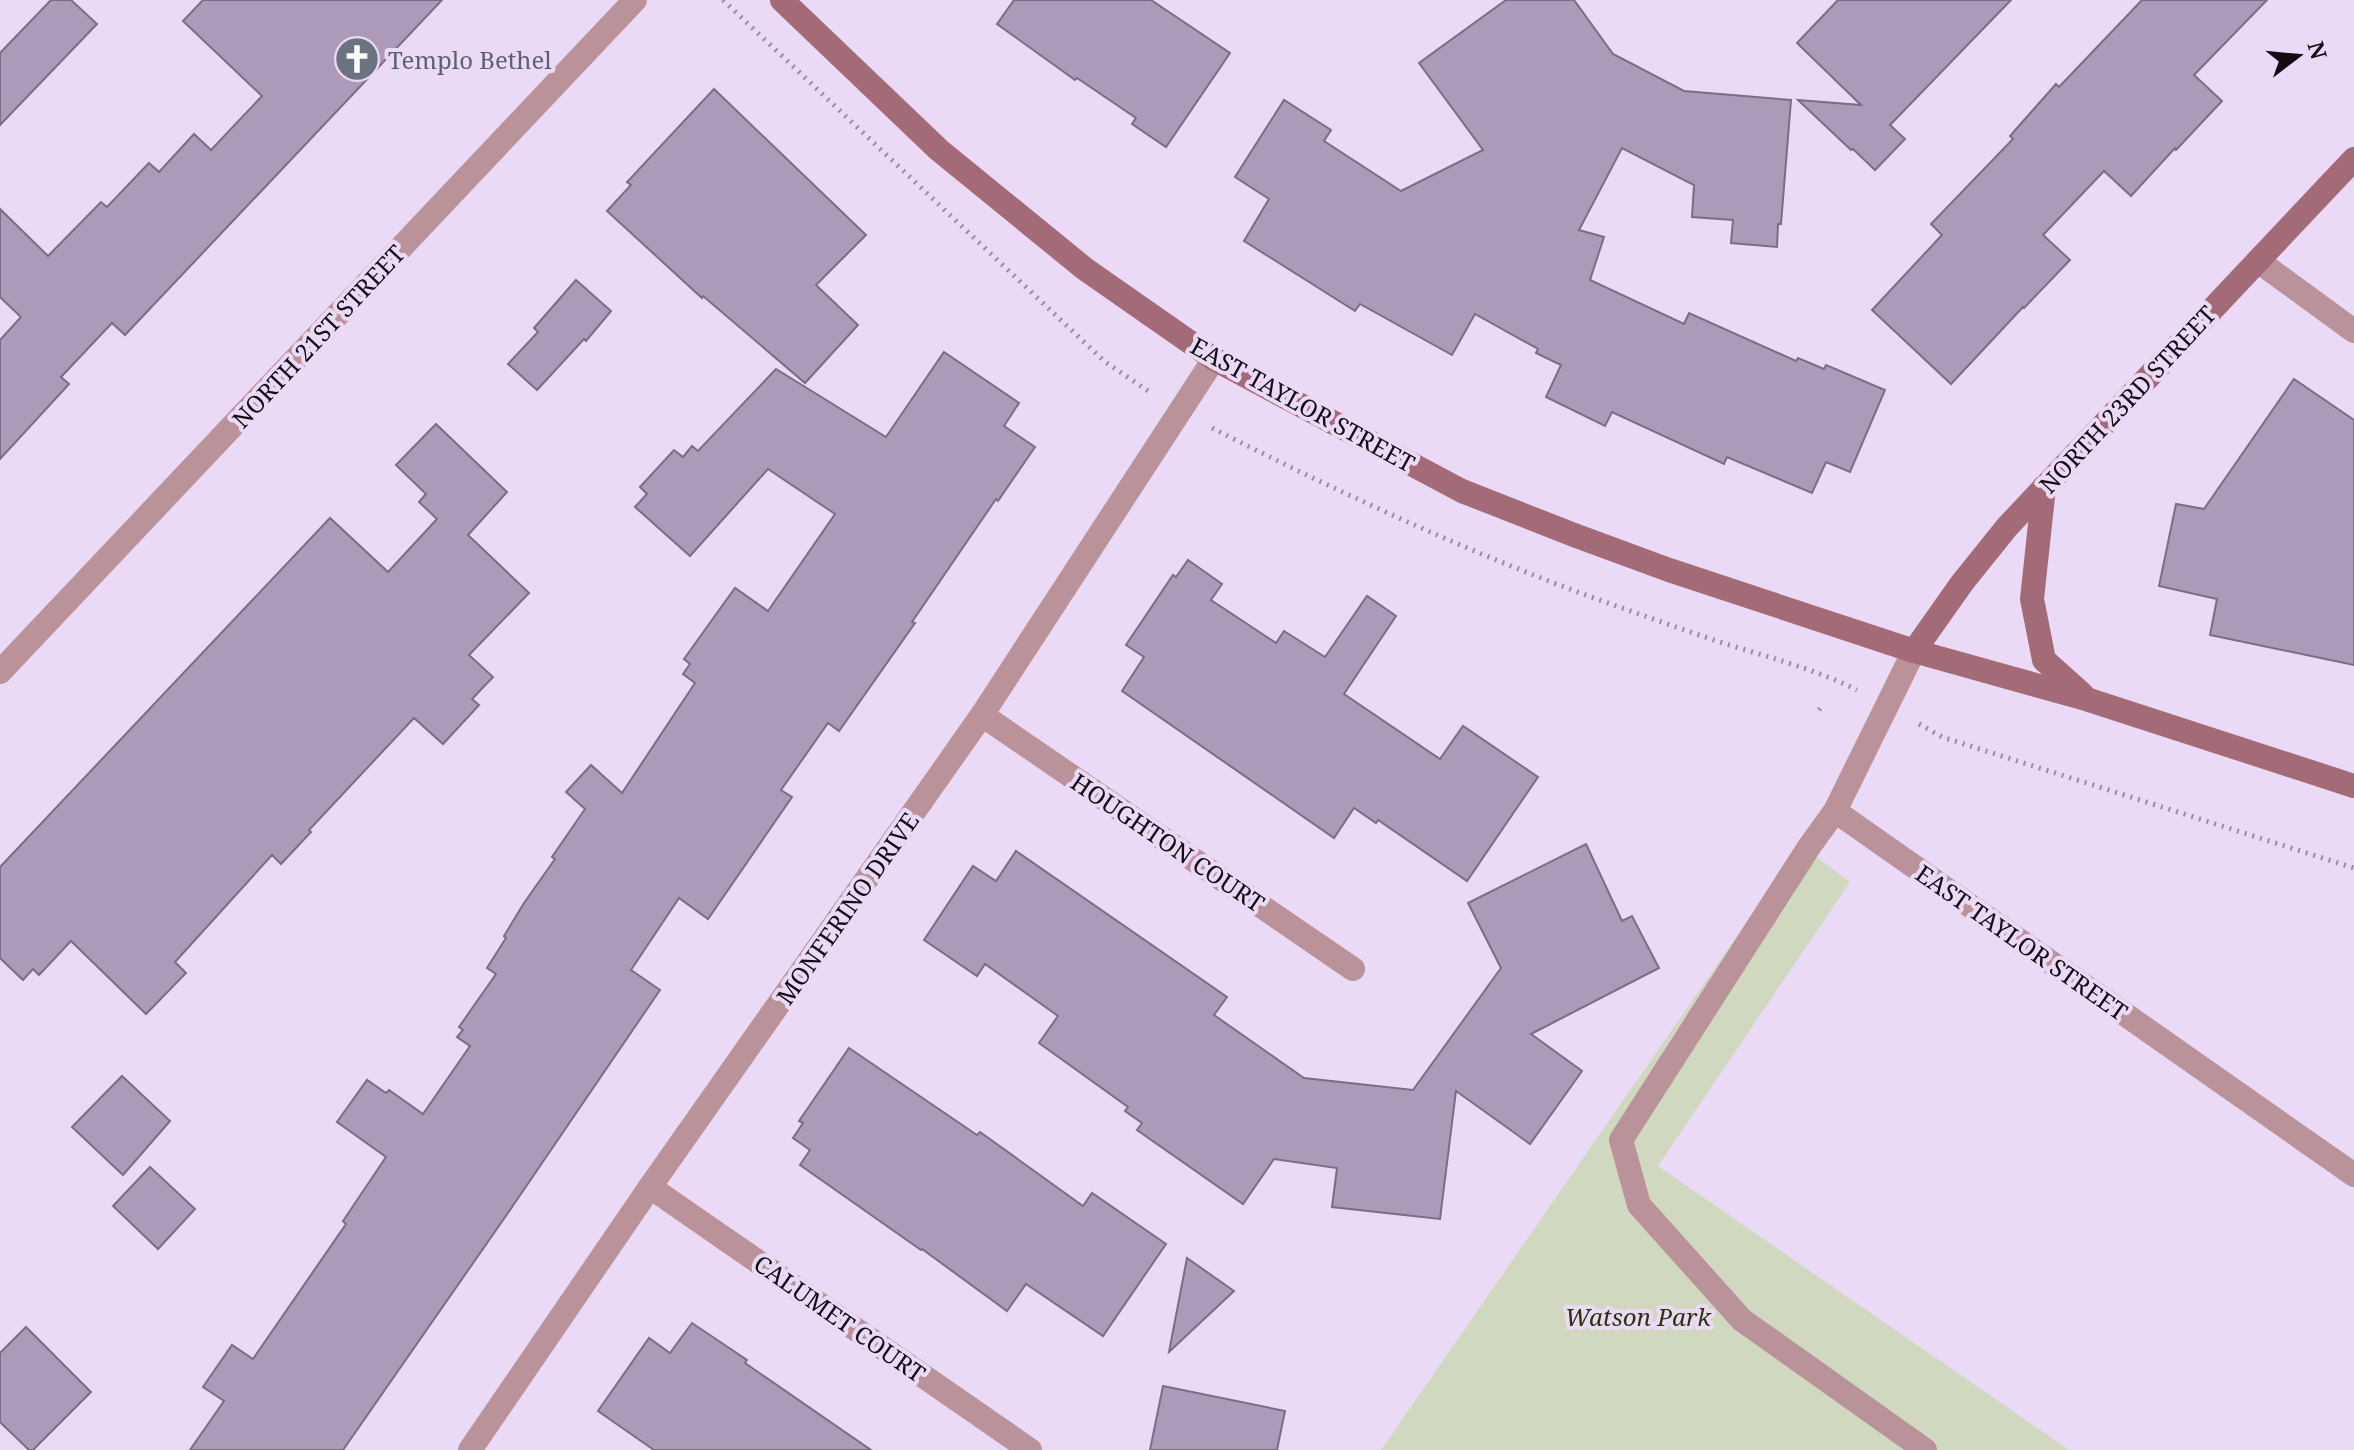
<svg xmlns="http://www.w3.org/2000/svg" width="2354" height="1450" font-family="'Noto Serif',serif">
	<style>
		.green { fill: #d1d8c0 }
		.building { fill: #ad9ab8; stroke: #7c6d84; stroke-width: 2 }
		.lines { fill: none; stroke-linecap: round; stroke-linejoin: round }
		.path { stroke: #998ca0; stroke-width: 5; stroke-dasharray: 2 6; stroke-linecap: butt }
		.lane { stroke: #b9929a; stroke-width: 24 }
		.street { stroke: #b9929a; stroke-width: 24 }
		.secondary { stroke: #a36b78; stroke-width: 24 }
		.labels { text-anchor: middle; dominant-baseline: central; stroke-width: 8; stroke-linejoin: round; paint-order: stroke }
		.worship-label { font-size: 24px; fill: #5b616d; stroke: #ebdaf5; text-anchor: start }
		.street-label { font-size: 24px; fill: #120d15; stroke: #ebdaf5 }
		.park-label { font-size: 24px; font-style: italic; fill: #2b340a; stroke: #ebdaf5 }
	</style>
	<rect width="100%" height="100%" fill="#ebdaf5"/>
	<polygon class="green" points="1800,845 1850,882 1658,1166 2069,1450 1381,1450"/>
	<g class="building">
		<polygon points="51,0 71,0 97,24 0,125 0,53"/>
		<polygon points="203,0 442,0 125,335 112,323 61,377 69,384 0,459 0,340 21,317 0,297 0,209 48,256 101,202 107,207 149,163 159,172 194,134 211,150 262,96 183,21"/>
		<polygon points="1014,0 1151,0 1230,53 1166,147 1132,124 1136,118 1077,78 1075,80 997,24"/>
		<polygon points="1506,0 1574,0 1613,54 1684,91 1791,100 1781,224 1778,224 1777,247 1731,243 1733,220 1692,217 1694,185 1622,148 1579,230 1604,237 1590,280 1684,324 1689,313 1796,361 1798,358 1824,369 1826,365 1885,390 1850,472 1826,462 1812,493 1727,457 1724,464 1612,412 1605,426 1546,397 1561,365 1536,353 1538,349 1475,314 1452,355 1360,304 1355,311 1244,241 1269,199 1235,177 1284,100 1331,130 1324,141 1401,191 1483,150 1419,63"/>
		<polygon points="1838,0 2011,0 1890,125 1905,139 1875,170 1853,149 1851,150 1798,100 1861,105 1797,43"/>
		<polygon points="2142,0 2267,0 2194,75 2222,101 2176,150 2175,148 2131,196 2104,171 2043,235 2070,260 2024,308 2023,307 1951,384 1872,310 1942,235 1931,224 2013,139 2010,136 2056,84 2059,87"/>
		<polygon points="714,89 866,235 816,285 858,325 805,383 703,296 702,298 607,211 631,185 627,182"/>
		<polygon points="576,280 611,311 586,341 584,339 537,390 508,364 538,332 534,328"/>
		<polygon points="944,352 1019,403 1004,426 1035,447 998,501 996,499 912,622 915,623 839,731 828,723 781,790 792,797 708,919 679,898 631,970 660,990 510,1210 343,1450 190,1450 224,1401 203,1387 232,1345 253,1359 346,1224 343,1221 386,1157 337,1122 367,1080 386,1093 389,1090 423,1114 470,1046 457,1037 463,1030 459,1027 496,974 487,968 506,938 504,936 524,903 555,859 552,857 585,809 566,792 591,765 622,793 695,683 683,674 690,664 684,659 735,588 768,611 835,514 768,469 690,556 635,507 647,494 640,487 674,450 683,457 692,446 698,451 776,369 886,437"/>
		<polygon points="2294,379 2354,420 2354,665 2210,635 2217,599 2159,586 2176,504 2204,509"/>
		<polygon points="436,424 507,492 468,535 529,593 469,655 493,677 472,699 479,705 443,744 414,718 309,830 311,832 281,864 272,855 175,962 186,973 146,1014 71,941 39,975 33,969 23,980 0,958 0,867 330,518 388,572 437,519 419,502 426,494 396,465"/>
		<polygon points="1188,560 1222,584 1211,600 1276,643 1284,631 1325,657 1367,596 1396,616 1344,694 1440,759 1463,726 1538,777 1467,881 1378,820 1376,823 1354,808 1334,838 1122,691 1144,657 1126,645 1173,575 1176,577"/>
		<polygon points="1586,844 1622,921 1632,916 1659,968 1531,1034 1582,1071 1530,1144 1456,1091 1440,1219 1332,1207 1337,1168 1274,1159 1243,1204 1137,1130 1142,1123 1125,1111 1128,1107 1039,1043 1058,1016 985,964 977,976 924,940 973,866 996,881 1016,851 1227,997 1214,1015 1304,1078 1413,1090 1501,968 1468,903"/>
		<polygon points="849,1048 977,1135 980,1132 1083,1206 1092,1193 1166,1244 1103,1336 1026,1284 1007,1311 922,1249 921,1250 800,1165 810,1150 793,1138 803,1123 799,1121"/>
		<polygon points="122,1076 170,1121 123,1175 72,1127"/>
		<polygon points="150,1167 195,1209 158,1249 113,1206"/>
		<polygon points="1187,1258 1234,1291 1169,1352"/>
		<polygon points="692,1323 747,1360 745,1363 871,1450 654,1450 598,1411 649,1338 670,1353"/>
		<polygon points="26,1327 91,1392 33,1450 29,1450 0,1422 0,1353"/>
		<polygon points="1163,1386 1285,1411 1277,1450 1150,1450"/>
	</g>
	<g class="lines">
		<g class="path">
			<polyline points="723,0 1104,361 1151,393"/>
			<path d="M1212,428C1336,491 1463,550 1594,598C1636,613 1678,628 1720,642C1767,657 1813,668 1857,690"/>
			<polyline points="1819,710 1822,706"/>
			<polyline points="1919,724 1942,737 2354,868"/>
		</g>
		<g class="lane">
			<polyline points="2258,261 2354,331"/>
			<polyline points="1835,811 1809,847 1621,1140 1639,1205 1742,1320 1925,1450"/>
		</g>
		<g class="street">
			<polyline points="1914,651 1835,811 2354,1175"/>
			<polyline points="0,672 635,0"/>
			<polyline points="982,715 1353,969"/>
			<polyline points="650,1187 1030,1450"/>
			<polyline points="470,1450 650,1187 982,715 1214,359"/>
		</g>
		<g class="secondary">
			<polyline points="782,0 939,150 1085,269 1214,359 1462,491 1574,535 1669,570 1914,651 2086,699 2354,786"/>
			<polyline points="2044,487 2032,599 2044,660 2082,694"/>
			<polyline points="1914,651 1962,583 2007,527 2354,159"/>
		</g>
	</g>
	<defs>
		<g id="church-disc" transform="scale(2.3)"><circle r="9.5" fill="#6b7280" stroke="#ebdaf5"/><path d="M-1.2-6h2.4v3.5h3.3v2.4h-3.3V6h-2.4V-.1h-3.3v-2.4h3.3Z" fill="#fff"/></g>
	</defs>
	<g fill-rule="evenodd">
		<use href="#church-disc" x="357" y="59"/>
	</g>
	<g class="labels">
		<g class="worship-label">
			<text x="388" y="59">Templo Bethel</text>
		</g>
		<g class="street-label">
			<text transform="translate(318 336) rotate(-47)">NORTH 21ST STREET</text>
			<text transform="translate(2127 399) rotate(-47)">NORTH 23RD STREET</text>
			<text transform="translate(1303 404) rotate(29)">EAST TAYLOR STREET</text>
			<text transform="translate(1168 842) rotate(34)">HOUGHTON COURT</text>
			<text transform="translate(847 908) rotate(-55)">MONFERINO DRIVE</text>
			<text transform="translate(2022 942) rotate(35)">EAST TAYLOR STREET</text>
			<text transform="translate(840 1318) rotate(35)">CALUMET COURT</text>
		</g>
		<g class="park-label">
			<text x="1638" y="1316">Watson Park</text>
		</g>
	</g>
	<g transform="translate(2298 56) rotate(74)" stroke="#ebdaf5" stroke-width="6" paint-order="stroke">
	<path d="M0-6L14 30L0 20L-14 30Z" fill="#120d15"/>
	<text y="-12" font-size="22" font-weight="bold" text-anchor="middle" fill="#120d15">N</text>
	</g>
</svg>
